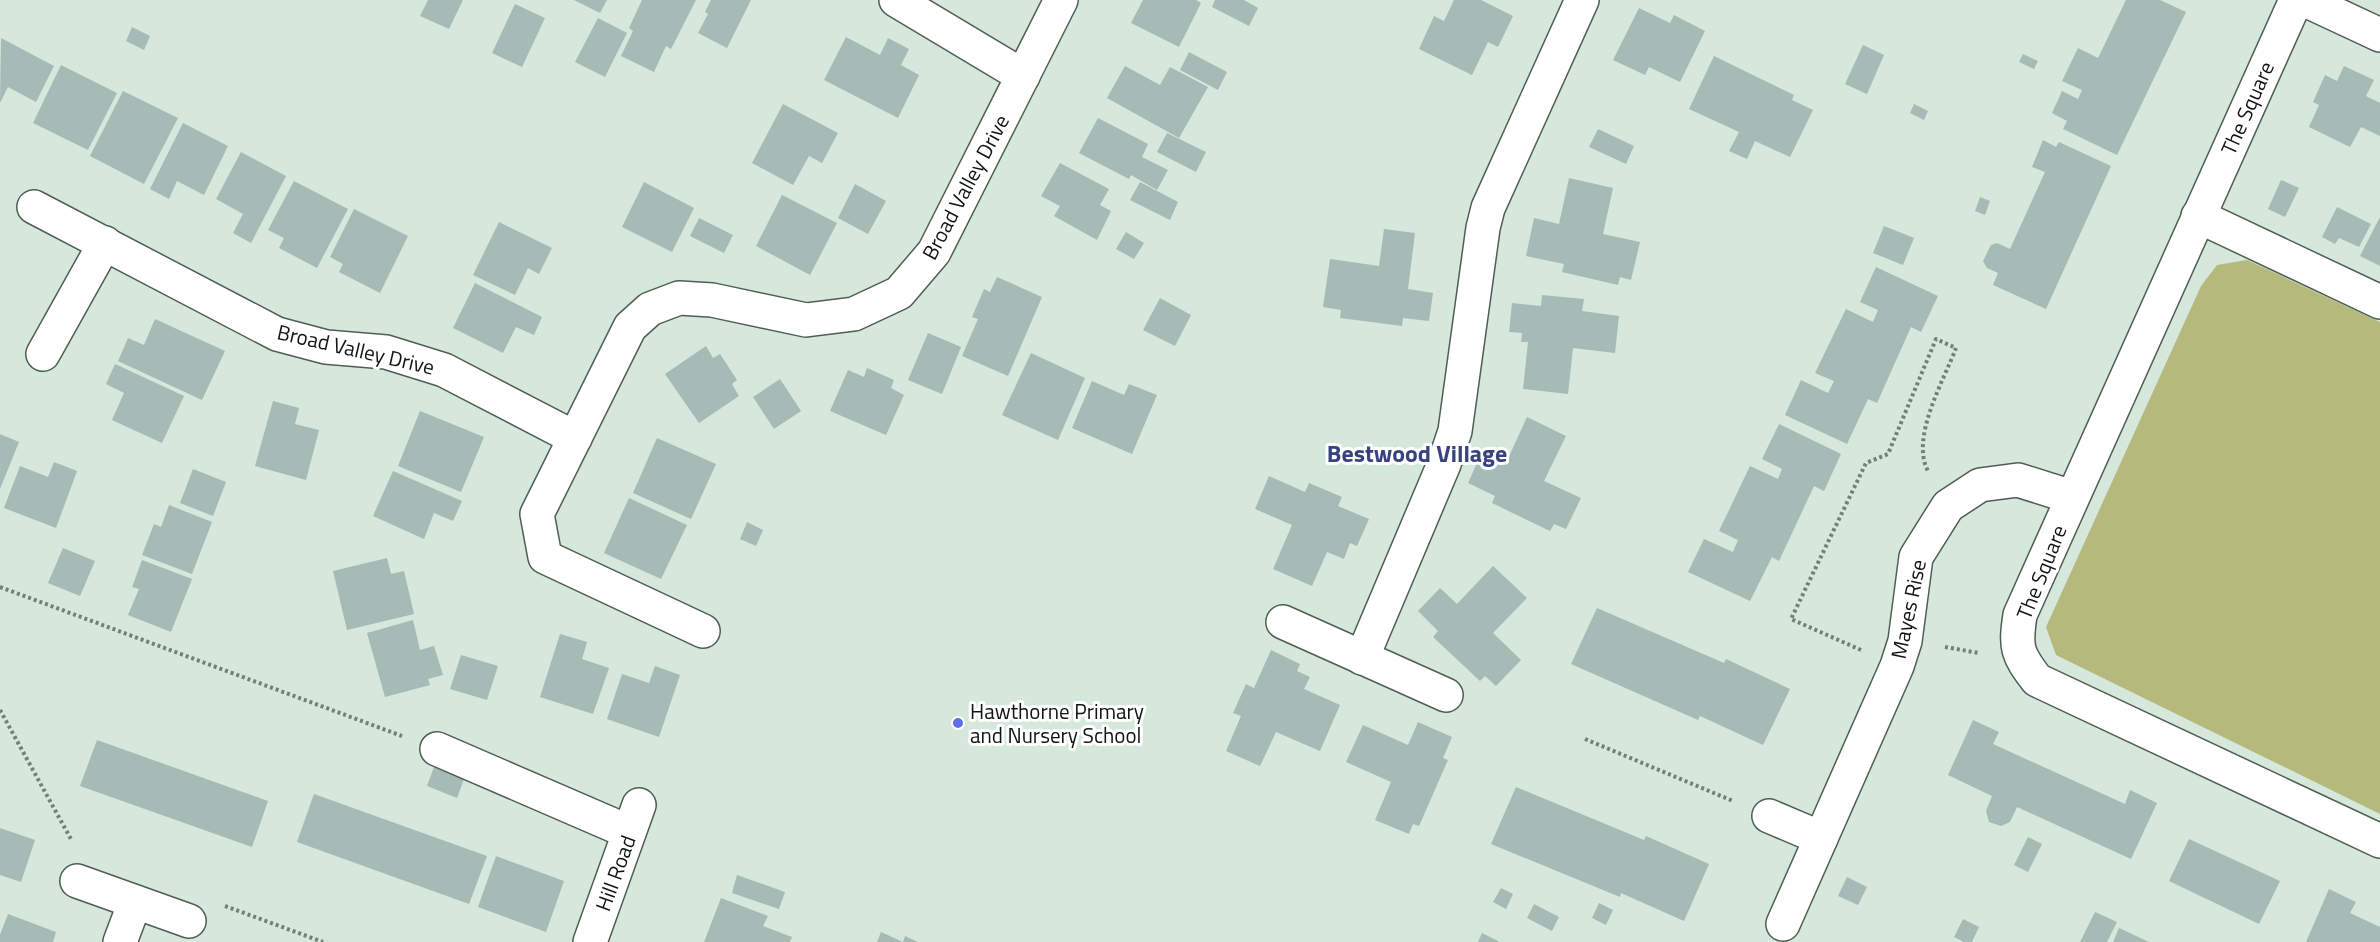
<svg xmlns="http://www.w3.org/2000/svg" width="2380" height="942" font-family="'Titillium Web',sans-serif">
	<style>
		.green { fill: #b5ba7c }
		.building { fill: #a6bab6 }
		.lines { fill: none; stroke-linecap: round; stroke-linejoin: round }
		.minor-casing { stroke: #4f5e55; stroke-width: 36 }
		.path { stroke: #737f78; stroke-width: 4; stroke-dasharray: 3 3; stroke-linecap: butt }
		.minor { stroke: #fff; stroke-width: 33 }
		.poi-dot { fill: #5f6fe7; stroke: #fff; stroke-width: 2 }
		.labels { text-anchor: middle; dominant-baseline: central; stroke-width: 6; stroke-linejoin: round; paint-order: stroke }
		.street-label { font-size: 21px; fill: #0e1411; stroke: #fff }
		.poi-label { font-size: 21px; fill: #0e1411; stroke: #fff; text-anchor: start }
		.quarter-label { font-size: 24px; font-weight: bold; fill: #38437e; stroke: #fff }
	</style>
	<rect width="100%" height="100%" fill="#d6e7dc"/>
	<polygon class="green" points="2247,260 2380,322 2380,814 2056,655 2046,627 2201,286 2217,265"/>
	<g class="building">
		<polygon points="428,0 463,0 449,29 420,16"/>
		<polygon points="574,0 607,0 600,13"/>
		<polygon points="642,0 696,0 671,49 666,46 654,72 621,56 633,31 629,28"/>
		<polygon points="711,0 751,0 727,48 698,33 708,14 705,12"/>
		<polygon points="1143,0 1196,0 1201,3 1179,47 1131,23"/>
		<polygon points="1215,0 1244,0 1258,8 1249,26 1212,7"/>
		<polygon points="1454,0 1481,0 1513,16 1498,47 1488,42 1472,75 1419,49 1434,16 1444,21"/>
		<polygon points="2126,0 2160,0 2186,12 2117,155 2063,129 2067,121 2052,113 2062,91 2078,99 2082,90 2062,81 2078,48 2098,58"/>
		<polygon points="515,4 545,18 522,67 492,53"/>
		<polygon points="1639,8 1670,23 1674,15 1705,31 1680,82 1649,67 1645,75 1613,60"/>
		<polygon points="598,18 627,33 605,77 575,62"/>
		<polygon points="132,27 150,36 144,50 126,41"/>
		<polygon points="846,37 880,55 888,38 909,49 901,65 919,75 898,118 824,80"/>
		<polygon points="1,38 54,66 36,102 8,87 0,103"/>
		<polygon points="1863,45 1884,55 1867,94 1845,84"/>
		<polygon points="1189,52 1227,72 1218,90 1180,70"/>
		<polygon points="2023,54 2038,61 2034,69 2019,62"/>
		<polygon points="1714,56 1794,95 1792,100 1813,110 1790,157 1755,141 1747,159 1729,151 1739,132 1689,109"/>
		<polygon points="61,65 117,93 88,150 33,123"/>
		<polygon points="1125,66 1160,85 1170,67 1208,87 1179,138 1107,98"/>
		<polygon points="2344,66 2374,80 2366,96 2380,103 2380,136 2361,127 2350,147 2309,127 2319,105 2313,102 2325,75 2337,81"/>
		<polygon points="123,91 178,118 144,184 90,156"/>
		<polygon points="783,104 838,133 822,163 809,156 793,185 752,163"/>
		<polygon points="1914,104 1928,111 1924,120 1910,113"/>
		<polygon points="1098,118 1148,144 1142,157 1168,170 1157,190 1131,175 1129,179 1079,153"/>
		<polygon points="183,123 228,146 204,195 177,181 169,199 150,189"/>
		<polygon points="1598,129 1634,146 1626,164 1589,147"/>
		<polygon points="1167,133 1206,152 1196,172 1157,152"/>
		<polygon points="2043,140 2056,147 2059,142 2111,166 2046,309 1993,285 1998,273 1987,268 1983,261 1991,245 1997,243 2010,249 2045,172 2032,167"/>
		<polygon points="241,152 286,176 251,243 233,233 243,214 216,199"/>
		<polygon points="1060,163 1109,189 1100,205 1111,211 1097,240 1054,216 1060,206 1041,196"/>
		<polygon points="1569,178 1613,188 1603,234 1640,242 1631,280 1620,277 1618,285 1562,272 1564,264 1526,256 1534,218 1559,224"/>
		<polygon points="2281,180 2299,188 2285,217 2268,209"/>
		<polygon points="294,181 348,209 317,268 279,248 284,238 268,230"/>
		<polygon points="644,182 694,208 672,252 622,227"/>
		<polygon points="1140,182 1178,202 1170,220 1130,200"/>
		<polygon points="855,184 886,201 868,234 838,218"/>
		<polygon points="782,195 837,223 810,275 756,246"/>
		<polygon points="1980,197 1990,201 1985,215 1975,211"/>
		<polygon points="2337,207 2371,224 2359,247 2339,238 2335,244 2322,237"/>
		<polygon points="354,209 408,236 380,293 339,272 343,264 330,257"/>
		<polygon points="2380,217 2380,266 2360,256"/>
		<polygon points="699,218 733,235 724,253 690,236"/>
		<polygon points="499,222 552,248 539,274 528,268 515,295 473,275"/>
		<polygon points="1884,226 1914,238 1903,265 1873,253"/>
		<polygon points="1384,229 1415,233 1408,289 1433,293 1429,321 1403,318 1402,326 1340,318 1341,310 1323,307 1330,259 1379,266"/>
		<polygon points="1126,232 1144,243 1134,259 1116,249"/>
		<polygon points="1876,267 1938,296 1921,332 1911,327 1877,403 1868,399 1847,444 1785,415 1801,380 1828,393 1834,381 1815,373 1846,309 1873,322 1878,310 1860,302"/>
		<polygon points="997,277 1042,297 1008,376 962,356 978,319 972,317 984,289 990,292"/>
		<polygon points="475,283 542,317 534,335 516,327 503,353 453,328"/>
		<polygon points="1542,295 1584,299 1582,311 1619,316 1615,353 1573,348 1568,394 1523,389 1528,342 1521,342 1522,333 1509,332 1512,303 1541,306"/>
		<polygon points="1160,298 1191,315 1175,346 1143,330"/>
		<polygon points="155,319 225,351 202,400 118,361 128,338 144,345"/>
		<polygon points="928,333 961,347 942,394 908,380"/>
		<polygon points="706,346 713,358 720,354 737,380 732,384 739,396 699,423 665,374"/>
		<polygon points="1031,353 1085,378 1058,440 1002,415"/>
		<polygon points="115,364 184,396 162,443 112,420 124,393 106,384"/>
		<polygon points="867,368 894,380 891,388 904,395 886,435 830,411 848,370 864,377"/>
		<polygon points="780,379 801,411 774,429 753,397"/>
		<polygon points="1092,381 1124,395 1129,384 1157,395 1132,454 1072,428"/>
		<polygon points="273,401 299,408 295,424 319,430 306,480 255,466"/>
		<polygon points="420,411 484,437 461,492 398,466"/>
		<polygon points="1527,417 1566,436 1544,481 1581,498 1566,529 1554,524 1550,531 1492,503 1495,496 1468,483 1482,452 1506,463"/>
		<polygon points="1779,424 1841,454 1824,491 1814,486 1779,561 1772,557 1750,601 1688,572 1704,539 1733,552 1738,540 1719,531 1750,466 1778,479 1782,469 1762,459"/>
		<polygon points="0,434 19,442 0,489"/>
		<polygon points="657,438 716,464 691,519 633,493"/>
		<polygon points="54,462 77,471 56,528 4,508 20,466 48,477"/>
		<polygon points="193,469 226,482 213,516 180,503"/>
		<polygon points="393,471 462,501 453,521 434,513 424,539 373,516"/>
		<polygon points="1269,476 1305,492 1309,483 1342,497 1338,506 1369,519 1357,546 1350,543 1344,559 1327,552 1312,586 1273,569 1292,525 1255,509"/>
		<polygon points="629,498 687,525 661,579 604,553"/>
		<polygon points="169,505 212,522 192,574 142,555 154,524 161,527"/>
		<polygon points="747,522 763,530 756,546 740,539"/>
		<polygon points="63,548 95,561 80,596 48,583"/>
		<polygon points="387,558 391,574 404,571 414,614 347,630 333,571"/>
		<polygon points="142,560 192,579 171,632 128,615 139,589 132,587"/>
		<polygon points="1493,566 1527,598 1493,633 1521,660 1496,686 1485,676 1480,681 1433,637 1438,631 1418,611 1440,588 1457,604"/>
		<polygon points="1597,608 1724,663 1726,659 1790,689 1763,745 1700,716 1698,720 1571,664"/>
		<polygon points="413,620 420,650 434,646 443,675 428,679 430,685 385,697 367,633"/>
		<polygon points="560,634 587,642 582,659 609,668 593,714 540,697"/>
		<polygon points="1271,650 1300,664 1297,671 1310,677 1304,689 1340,705 1320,751 1276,732 1260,766 1226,751 1241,716 1233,713 1246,684 1254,688"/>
		<polygon points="461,655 498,666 487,700 450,689"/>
		<polygon points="655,666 680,675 659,737 607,719 622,674 649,683"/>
		<polygon points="1973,720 1999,732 1993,744 2125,804 2130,790 2157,803 2131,859 2017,807 2010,822 2001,826 1989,822 1986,811 1992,796 1948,775"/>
		<polygon points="1418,722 1452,737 1443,758 1448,760 1419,826 1413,824 1409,834 1375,820 1391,782 1346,762 1363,725 1408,745"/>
		<polygon points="97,740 268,801 252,847 80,786"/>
		<polygon points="434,767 464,779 457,798 427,786"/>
		<polygon points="1516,787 1644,840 1646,836 1709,864 1684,921 1621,893 1620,897 1491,844"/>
		<polygon points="314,794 487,856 469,904 297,842"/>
		<polygon points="0,828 35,840 21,882 0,875"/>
		<polygon points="2028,837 2042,844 2028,872 2014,865"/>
		<polygon points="2189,839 2280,881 2259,924 2169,881"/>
		<polygon points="496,856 564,881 546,932 478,907"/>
		<polygon points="737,875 785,892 779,909 732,893"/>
		<polygon points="1847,877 1867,887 1858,905 1838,896"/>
		<polygon points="1501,888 1513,894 1506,909 1493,902"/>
		<polygon points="2329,889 2356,902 2350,913 2380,927 2380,942 2306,942"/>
		<polygon points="721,898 768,916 763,926 792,937 790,942 704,942"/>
		<polygon points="1599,903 1613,910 1606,925 1592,918"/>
		<polygon points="1534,904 1559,917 1552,931 1527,918"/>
		<polygon points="2095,912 2117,922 2107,942 2080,942"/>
		<polygon points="8,914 56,932 53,942 0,942 0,935"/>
		<polygon points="1963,919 1979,927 1972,942 1964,942 1954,937"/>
		<polygon points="2119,928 2149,942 2113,942"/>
		<polygon points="881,932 903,942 905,936 918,942 877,942"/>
		<polygon points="1482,933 1500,942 1478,942"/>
	</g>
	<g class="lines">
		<g class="minor-casing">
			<g id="minor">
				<polyline points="896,0 1023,76"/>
				<path d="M2296,0L2020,615C2015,648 2017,654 2037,680L2380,841"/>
				<polyline points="2305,0 2380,35"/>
				<polyline points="34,207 277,334 326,347 386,352 444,370 575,438"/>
				<polyline points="2198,216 2380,302"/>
				<polyline points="43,354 105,243"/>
				<polyline points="1283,622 1446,695"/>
				<polyline points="703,631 545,557 537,514 630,327 650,309 679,298 712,300 806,320 854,314 899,293 934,252 1061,0"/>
				<polyline points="1362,658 1444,464 1455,431 1483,228 1488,208 1582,0"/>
				<polyline points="437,749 629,832"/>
				<polyline points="1769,816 1821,838"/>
				<polyline points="77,881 189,921"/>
				<polyline points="1783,924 1897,666 1905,641 1916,557 1948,506 1980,485 2018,480 2072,497"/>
				<polyline points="120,942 135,902"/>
				<polyline points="590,942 639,805"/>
			</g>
		</g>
		<g class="path">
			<polyline points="0,587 402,736"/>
			<polyline points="1945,647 1979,653"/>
			<path d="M1861,650L1791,619L1866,463L1888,454L1936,339L1956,348C1944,380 1910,438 1928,471"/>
			<polyline points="0,710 72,841"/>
			<polyline points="1585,739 1733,801"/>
			<polyline points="225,906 323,942"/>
		</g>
		<use href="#minor" class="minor"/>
	</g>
	<circle class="poi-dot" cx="958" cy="723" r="6"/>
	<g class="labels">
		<g class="street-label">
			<text transform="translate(2247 108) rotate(-66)">The Square</text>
			<text transform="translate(965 187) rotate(-62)">Broad Valley Drive</text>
			<text transform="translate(356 349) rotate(13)">Broad Valley Drive</text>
			<text transform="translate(2041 572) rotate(-68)">The Square</text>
			<text transform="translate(1908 609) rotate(-78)">Mayes Rise</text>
			<text transform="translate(615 873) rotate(-70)">Hill Road</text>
		</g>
		<g class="poi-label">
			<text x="970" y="711">Hawthorne Primary<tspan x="970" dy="24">and Nursery School</tspan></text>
		</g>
		<g class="quarter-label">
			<text x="1417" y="453">Bestwood Village</text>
		</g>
	</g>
</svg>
